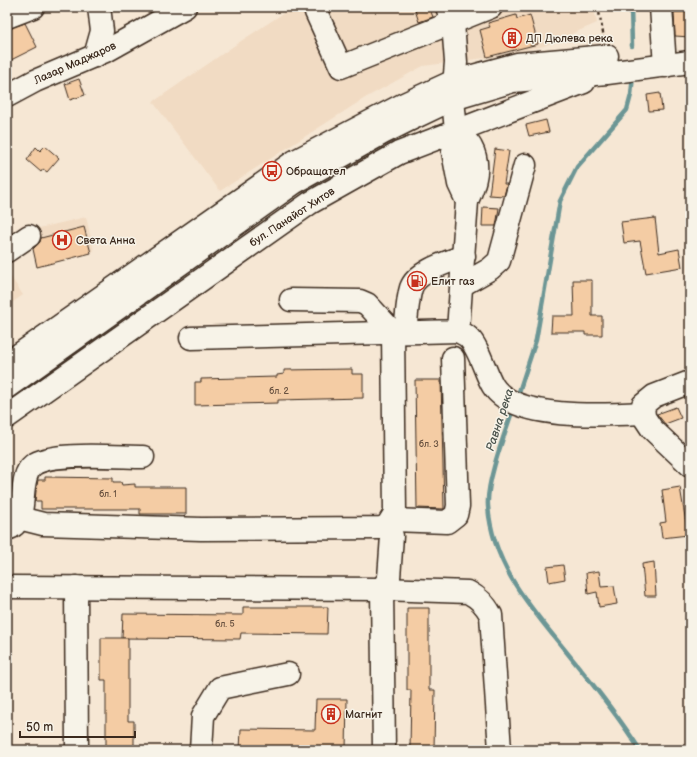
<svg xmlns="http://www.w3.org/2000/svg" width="697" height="757" font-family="'Balsamiq Sans',sans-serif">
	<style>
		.built { fill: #f1dbc3 }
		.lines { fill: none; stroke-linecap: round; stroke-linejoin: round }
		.stream { stroke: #6c9695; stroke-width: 4.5 }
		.building { fill: #f4cca4; stroke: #3b2a1e }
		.minor-casing { stroke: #3b2a1e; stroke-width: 25 }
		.path { stroke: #3b2a1e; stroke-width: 2.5; stroke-dasharray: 3 3; stroke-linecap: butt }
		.minor { stroke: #f7f3e8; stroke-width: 22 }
		.labels { text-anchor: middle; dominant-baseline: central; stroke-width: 3; stroke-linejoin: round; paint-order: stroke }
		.number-label { font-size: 9px; fill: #695240 }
		.poi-label { font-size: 11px; fill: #3b2a1e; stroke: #f7f3e8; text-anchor: start }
		.street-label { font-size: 11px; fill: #3b2a1e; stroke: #f7f3e8 }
		.water-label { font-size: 12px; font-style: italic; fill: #4f5750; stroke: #f7f3e8 }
	</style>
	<rect width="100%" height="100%" fill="#f6e7d4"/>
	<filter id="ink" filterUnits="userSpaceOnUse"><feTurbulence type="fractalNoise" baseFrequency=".025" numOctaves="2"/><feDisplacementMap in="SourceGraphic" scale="8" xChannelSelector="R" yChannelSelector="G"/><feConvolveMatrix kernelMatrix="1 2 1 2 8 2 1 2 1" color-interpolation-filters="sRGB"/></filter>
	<g filter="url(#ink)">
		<g class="built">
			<polygon points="293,7 593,7 597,23 544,46 500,56 423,66 365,98 220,191 153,102 241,41"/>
			<polygon points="86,217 94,251 39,264 31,230"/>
			<polygon points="7,271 23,295 7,306"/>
		</g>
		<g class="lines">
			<g class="stream">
				<polyline points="631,7 632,46"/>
				<polyline points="517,398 536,340 560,201 577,167 627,110 631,95 633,76"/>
				<path d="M513,409C505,433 486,482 488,506C493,570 535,612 573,660C596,688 620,719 640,750"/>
			</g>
		</g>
		<g class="building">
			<polygon points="414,7 429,7 433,17 419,22"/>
			<polygon points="674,12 690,12 690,37 675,36"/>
			<polygon points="516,15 517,19 530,15 538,44 487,57 480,30 490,27 488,23"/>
			<polygon points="25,23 37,47 7,62 7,29"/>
			<polygon points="79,79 85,95 70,100 65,84"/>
			<polygon points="660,93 662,110 649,111 647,95"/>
			<polygon points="546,120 549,132 529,136 526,125"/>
			<polygon points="45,146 59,158 47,172 43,169 41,172 27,160 36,147 40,151"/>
			<polygon points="495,149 509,151 504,184 507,184 504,196 489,195"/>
			<polygon points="483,207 499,208 496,226 482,226"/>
			<polygon points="655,218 659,253 679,249 682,267 646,273 640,241 624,243 621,222"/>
			<polygon points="84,227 91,253 37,267 33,249 40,242 41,238"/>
			<polygon points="573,280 592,280 592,316 602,316 602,335 585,335 585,332 551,332 552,316 574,316"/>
			<polygon points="352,369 352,374 363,374 363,398 278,400 278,403 195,405 195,382 201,382 201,379 277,377 277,375 284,374 284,370"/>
			<polygon points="415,380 441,380 444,509 417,508"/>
			<polygon points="676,407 681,418 665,424 657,414"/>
			<polygon points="45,477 113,478 113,482 121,482 122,485 135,484 135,487 186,487 186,514 140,514 140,509 41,509 41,501 35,501 36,491 38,480 45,480"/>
			<polygon points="680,487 688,535 662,538 660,523 666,522 662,490"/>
			<polygon points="654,562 656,596 645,596 642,564"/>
			<polygon points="563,565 565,579 549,582 547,567"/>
			<polygon points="599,571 601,587 614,586 617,604 599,607 597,592 588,594 586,573"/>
			<polygon points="243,607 328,607 327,634 241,633 240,639 122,638 123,614 243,615"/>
			<polygon points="407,608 429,608 429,690 435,690 434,750 410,750 411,690 407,690"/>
			<polygon points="101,638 128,638 128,721 134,721 134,750 106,750 106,680 101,680"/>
			<polygon points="316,699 347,699 346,750 240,750 241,729 315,730"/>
		</g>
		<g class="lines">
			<g class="minor-casing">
				<g id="minor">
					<polyline points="447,7 453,23 456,62 453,99 456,131 453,152 459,184 467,201"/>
					<polyline points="661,7 665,66"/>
					<polyline points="316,12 341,67 491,7"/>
					<polyline points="7,17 33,7"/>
					<polyline points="95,56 102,31 99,7"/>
					<polyline points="7,96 35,81 108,50 185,7"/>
					<polyline points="7,251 29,236"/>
					<polyline points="462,285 490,269 499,261 525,165"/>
					<path d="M458,331C461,333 465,334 468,337C479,347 485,373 493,386C515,421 607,415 643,413"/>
					<path d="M405,332C407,318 407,301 411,288C417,271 448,262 464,256"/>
					<path d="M191,338L458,331L467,201C475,184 481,165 471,147C468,141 460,136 456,131"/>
					<polyline points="7,363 295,161 404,104 454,81 517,64 607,56"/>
					<polyline points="690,382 654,396 643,405 644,417 652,429 690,465"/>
					<polyline points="7,387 294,183 383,133 407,121 453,99 513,81 607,73 690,62"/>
					<polyline points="7,417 310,203 399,153 584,82"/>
					<polyline points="19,518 43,524 201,529 381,528 387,526 395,513 393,332 367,304 360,301 291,300"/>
					<polyline points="392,520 447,522 456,515 458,506 453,358"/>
					<path d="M7,529C32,522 15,479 33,465C51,451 119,457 143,457"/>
					<path d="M7,587L382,589L468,592C479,598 485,604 491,615L500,750"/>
					<polyline points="76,587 77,750"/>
					<polyline points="201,750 203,716 220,688 288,674"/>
					<polyline points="384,750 382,589 389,578 392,536 387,526"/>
				</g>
			</g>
			<polyline class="path" points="598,7 604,38"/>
			<use href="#minor" class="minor"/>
		</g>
	</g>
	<defs>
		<g id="building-ring" transform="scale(1)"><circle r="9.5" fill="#f7f3e8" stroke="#c8321e" stroke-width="1.5"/><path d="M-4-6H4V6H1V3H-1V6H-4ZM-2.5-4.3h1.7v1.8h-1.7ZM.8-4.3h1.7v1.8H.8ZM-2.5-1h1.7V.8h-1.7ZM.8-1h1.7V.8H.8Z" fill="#c8321e"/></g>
		<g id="bus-ring" transform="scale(1)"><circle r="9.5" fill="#f7f3e8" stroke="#c8321e" stroke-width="1.5"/><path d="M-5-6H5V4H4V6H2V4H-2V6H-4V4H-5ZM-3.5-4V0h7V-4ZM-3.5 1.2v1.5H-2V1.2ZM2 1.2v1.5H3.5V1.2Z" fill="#c8321e"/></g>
		<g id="hospital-ring" transform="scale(1)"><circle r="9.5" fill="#f7f3e8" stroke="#c8321e" stroke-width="1.5"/><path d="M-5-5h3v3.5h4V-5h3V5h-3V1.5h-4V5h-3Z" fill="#c8321e"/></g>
		<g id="fuel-ring" transform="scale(1)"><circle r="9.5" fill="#f7f3e8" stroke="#c8321e" stroke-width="1.5"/><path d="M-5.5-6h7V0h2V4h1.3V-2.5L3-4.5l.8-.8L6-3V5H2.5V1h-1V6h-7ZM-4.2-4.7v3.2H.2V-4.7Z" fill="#c8321e"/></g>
	</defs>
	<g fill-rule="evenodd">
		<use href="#building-ring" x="512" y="38"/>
		<use href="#bus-ring" x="272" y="171"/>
		<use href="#hospital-ring" x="62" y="240"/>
		<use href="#fuel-ring" x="417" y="281"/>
		<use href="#building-ring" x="331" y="714"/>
	</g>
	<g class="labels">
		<g class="number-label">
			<text x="279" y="391">бл. 2</text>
			<text x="429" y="444">бл. 3</text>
			<text x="108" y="494">бл. 1</text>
			<text x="225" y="624">бл. 5</text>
		</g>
		<g class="poi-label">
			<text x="526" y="38">ДП Дюлева река</text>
			<text x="286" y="171">Обращател</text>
			<text x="76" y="240">Света Анна</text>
			<text x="431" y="281">Елит газ</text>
			<text x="345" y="714">Магнит</text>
		</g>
		<g class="street-label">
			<text transform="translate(75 63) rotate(-24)">Лазар Маджаров</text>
			<text transform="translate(292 217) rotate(-33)">бул. Панайот Хитов</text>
		</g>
		<g class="water-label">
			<text transform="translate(500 420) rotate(-72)">Равна река</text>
		</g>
	</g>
	<rect width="697" height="757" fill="none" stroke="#f7f3e8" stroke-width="24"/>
	<rect x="12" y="12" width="673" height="733" fill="none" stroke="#3b2a1e" stroke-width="1.5" filter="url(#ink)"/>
	<path d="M20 731v6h115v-6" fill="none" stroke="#3b2a1e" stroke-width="2"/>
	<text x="26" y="731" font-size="12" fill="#3b2a1e" stroke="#f7f3e8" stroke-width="3" paint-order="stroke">50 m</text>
</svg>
